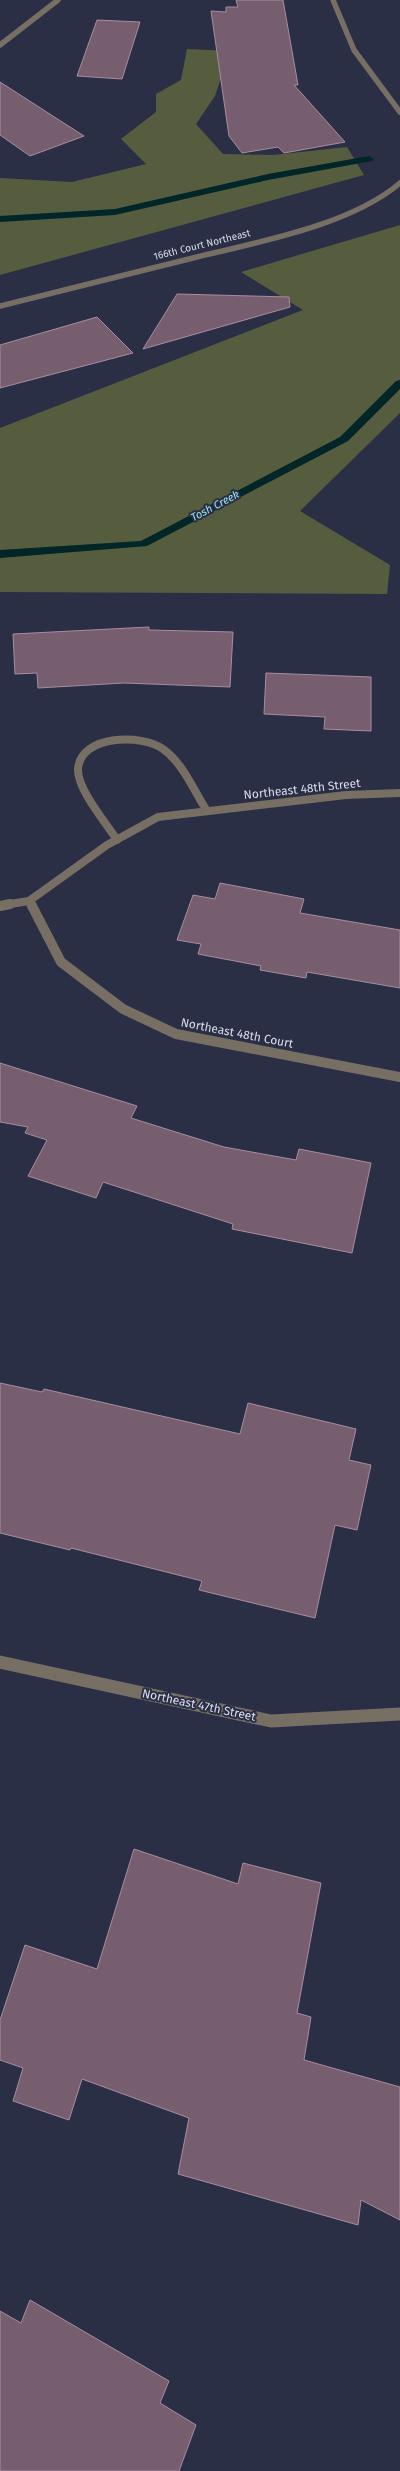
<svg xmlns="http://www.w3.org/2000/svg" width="400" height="2471" font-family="'Fira Sans',sans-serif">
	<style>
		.green { fill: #555d3e }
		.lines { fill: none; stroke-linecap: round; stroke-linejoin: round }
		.stream { fill: #022528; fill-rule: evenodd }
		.building { fill: #765e6f; stroke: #a88d9f }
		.minor-far3 { stroke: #776e64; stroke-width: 5.5 }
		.minor-far2 { stroke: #776e64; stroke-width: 8 }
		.minor-far1 { stroke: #776e64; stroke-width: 10 }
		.minor { stroke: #776e64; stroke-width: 13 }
		.labels { text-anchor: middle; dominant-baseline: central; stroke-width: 4; stroke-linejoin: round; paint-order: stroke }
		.far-street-label { font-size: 10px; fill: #daddec; stroke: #2b2f45 }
		.far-water-label { font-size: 11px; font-style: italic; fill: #95e5ec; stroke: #2b2f45 }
		.street-label { font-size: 12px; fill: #daddec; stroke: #2b2f45 }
	</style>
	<rect width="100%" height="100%" fill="#2b2f45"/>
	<g class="green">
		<polygon points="187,49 230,51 215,96 196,124 223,154 273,155 347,147 364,175 0,275 0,178 72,182 146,164 121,139 156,112 156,94 181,80"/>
		<polygon points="400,225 400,413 300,511 390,565 387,594 0,592 0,428 303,310 241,272"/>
	</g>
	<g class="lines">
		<g class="stream">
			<polygon points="369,156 374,159 372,161 268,180 115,215 0,222 0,216 115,209 268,174"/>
			<polygon points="400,380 400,389 348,441 147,546 0,558 0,550 141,541 340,437 396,381"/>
		</g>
	</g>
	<g class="building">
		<polygon points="236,0 283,0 298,85 294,85 345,142 284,153 278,147 242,153 229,136 211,11 226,12 226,7 238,7"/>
		<polygon points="97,20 140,22 122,79 77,76"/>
		<polygon points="0,82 84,136 30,156 0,135"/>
		<polygon points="177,294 289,297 290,307 143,349"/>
		<polygon points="97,317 133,353 0,388 0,345"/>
		<polygon points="149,627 149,630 233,632 230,687 124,683 38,688 37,673 15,674 13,634"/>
		<polygon points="266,673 371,677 371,731 324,729 325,717 264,714"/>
		<polygon points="220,883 304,899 300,913 400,930 400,988 307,972 306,978 260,970 261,966 198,954 201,944 177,940 193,895 215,899"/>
		<polygon points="0,1063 137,1106 131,1118 224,1147 296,1160 299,1149 371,1163 352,1253 232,1229 233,1224 103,1182 96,1198 28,1176 47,1140 25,1133 28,1127 0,1122"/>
		<polygon points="0,1383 42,1392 44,1389 240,1434 248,1403 356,1429 349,1460 371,1465 357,1530 335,1525 315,1618 199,1590 202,1581 71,1548 70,1550 0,1533"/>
		<polygon points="134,1849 238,1884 243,1863 321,1883 297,2013 311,2017 304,2060 400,2087 400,2220 361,2200 358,2225 178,2174 189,2118 82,2079 69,2120 13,2101 23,2068 0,2060 0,2020 25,1945 97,1969"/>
		<polygon points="30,2300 169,2381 160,2403 196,2425 179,2471 0,2471 0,2311 21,2323"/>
	</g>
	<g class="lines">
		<g class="minor-far3">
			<polyline points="333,0 354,50 400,112"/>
			<polyline points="0,45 58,0"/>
			<path d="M0,306C66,290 131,273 197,257C259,242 351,225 400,183"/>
		</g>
		<g class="minor-far2">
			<path d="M117,840C106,823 77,789 78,769C81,734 142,734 163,749C183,763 194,791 207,811"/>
			<polyline points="29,901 31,905"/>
			<polyline points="4,905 29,901 107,845 158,817 346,795 400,793"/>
		</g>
		<g class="minor-far1">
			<polyline points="31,904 61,962 123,1009 176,1034 400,1077"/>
			<polyline points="0,906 10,904"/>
		</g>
		<polyline class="minor" points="0,1662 271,1721 400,1714"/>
	</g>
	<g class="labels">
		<g class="far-street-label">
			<text transform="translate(202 245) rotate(-14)">166th Court Northeast</text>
		</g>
		<g class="far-water-label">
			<text transform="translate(215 506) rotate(-28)">Tosh Creek</text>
		</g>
		<g class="street-label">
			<text transform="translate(302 789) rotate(-6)">Northeast 48th Street</text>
			<text transform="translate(237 1033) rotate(11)">Northeast 48th Court</text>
			<text transform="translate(199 1705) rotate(12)">Northeast 47th Street</text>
		</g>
	</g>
</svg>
